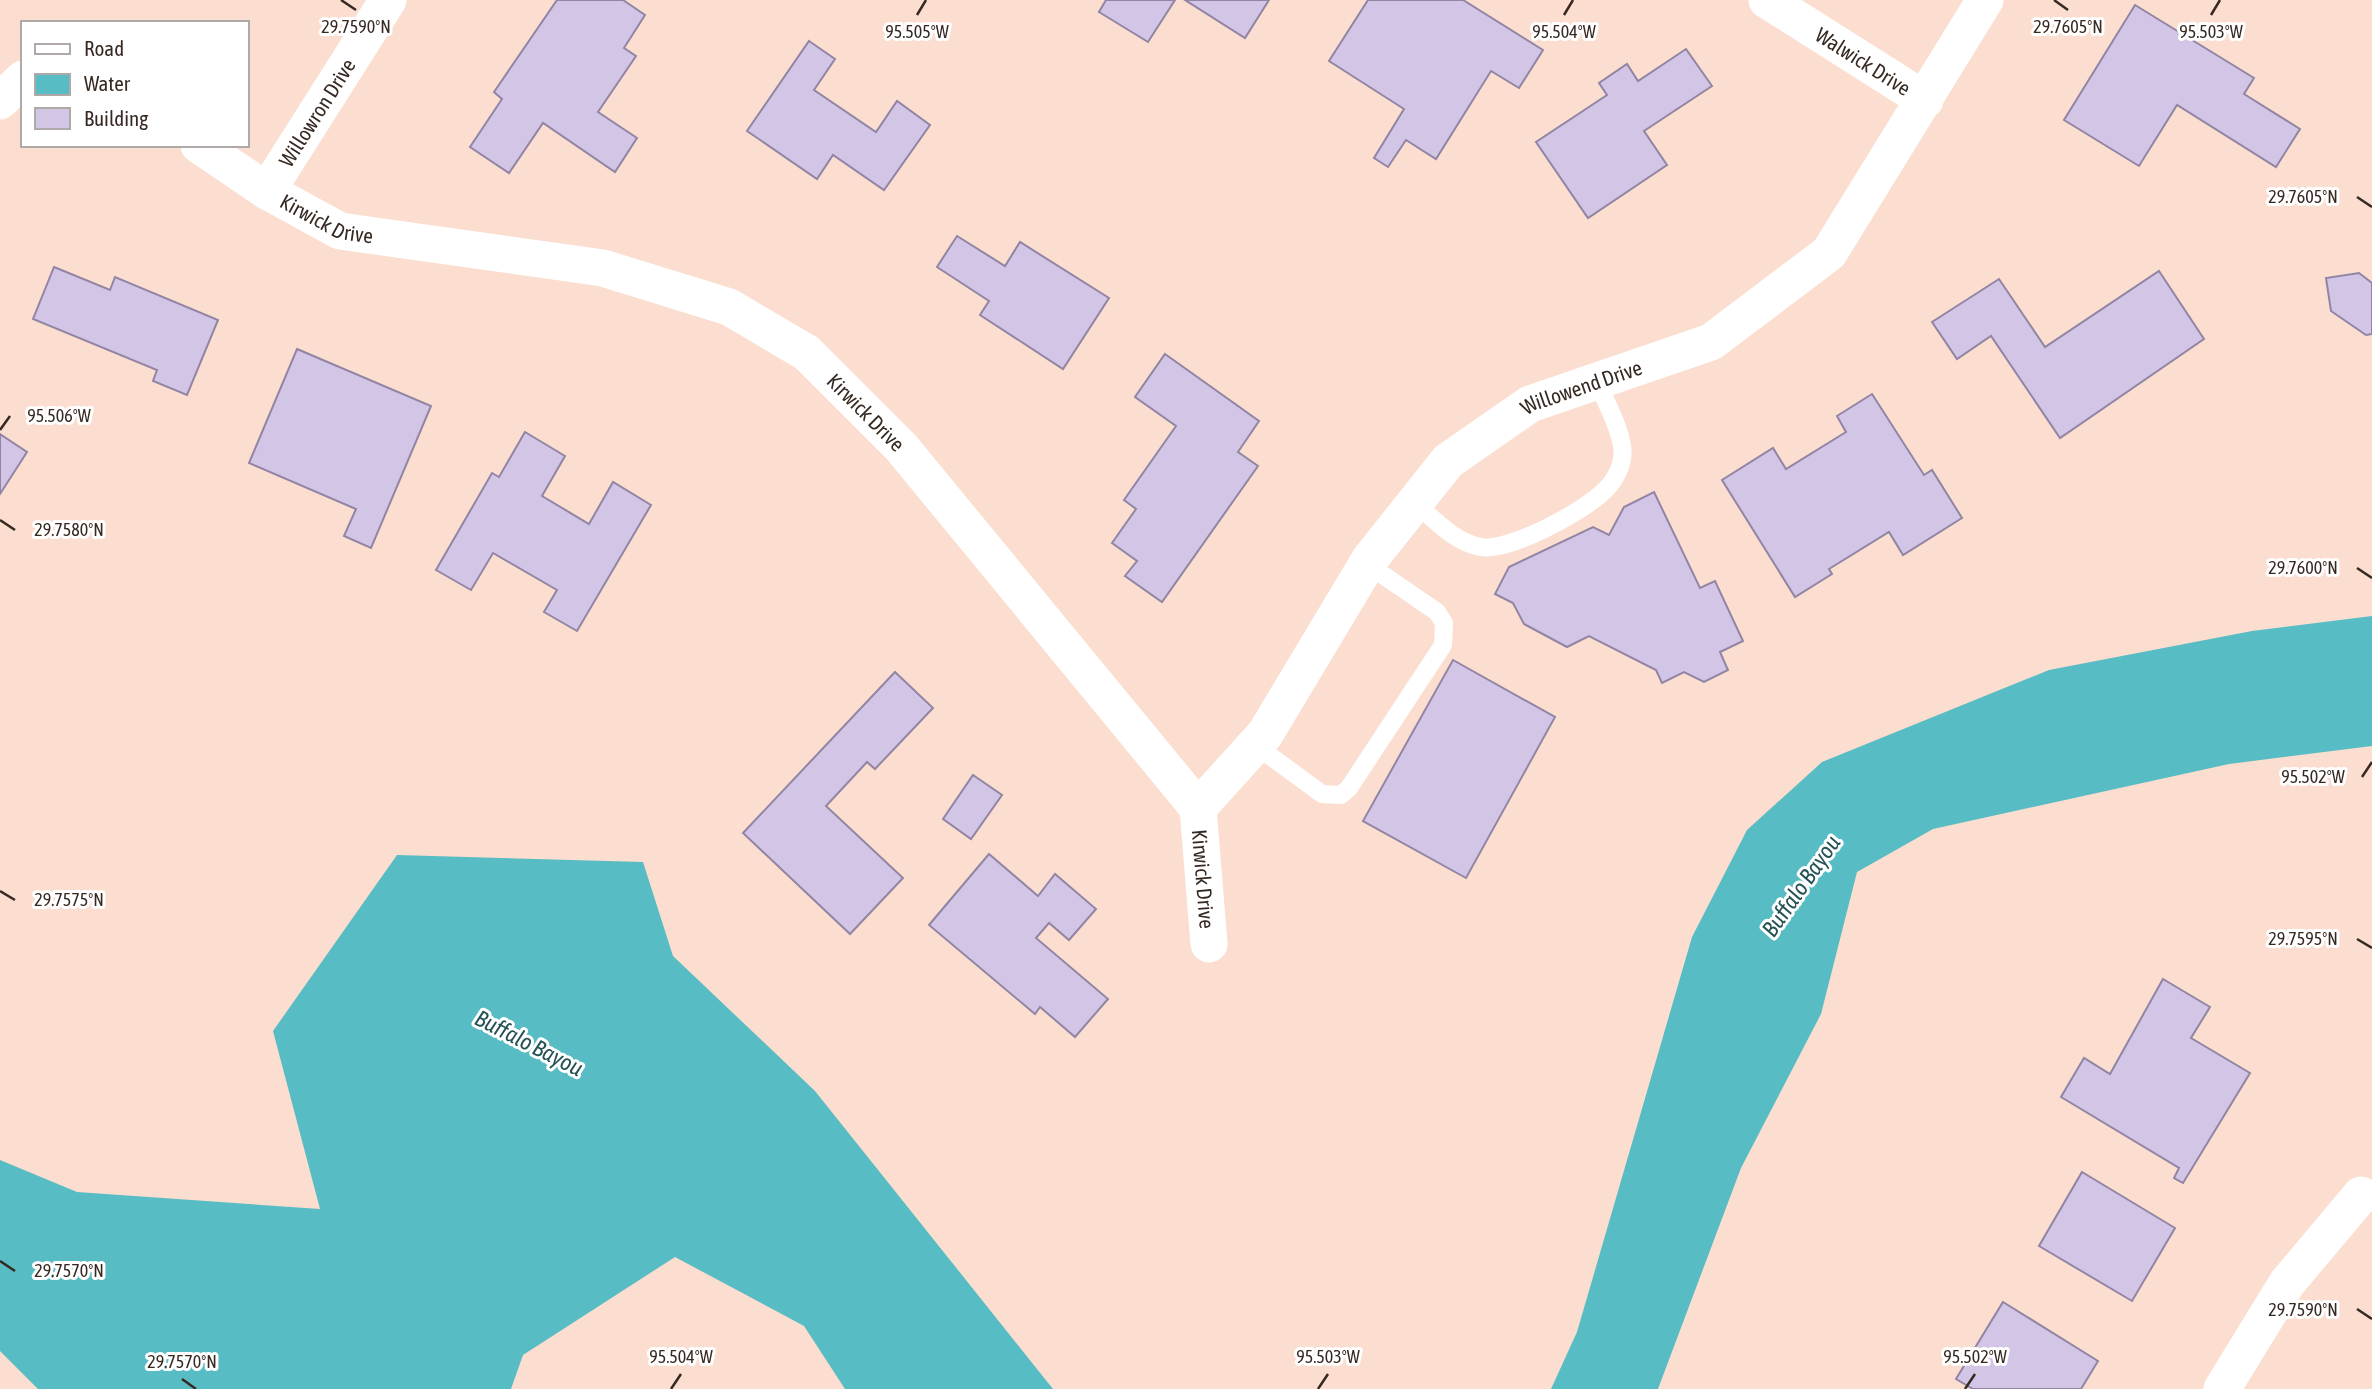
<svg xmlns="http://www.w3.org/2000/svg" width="2372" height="1389" font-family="'Asap Condensed',sans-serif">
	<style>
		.water { fill: #57bcc3 }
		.building { fill: #d2c5e6; stroke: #9285a4; stroke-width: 2 }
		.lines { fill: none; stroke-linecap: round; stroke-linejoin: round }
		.service { stroke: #fff; stroke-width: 18 }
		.minor { stroke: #fff; stroke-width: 37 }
		.ticks { fill: none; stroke: #362922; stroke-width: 2.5 }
		.labels { text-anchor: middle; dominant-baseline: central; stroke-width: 6; stroke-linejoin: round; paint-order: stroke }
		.street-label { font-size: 21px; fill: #362922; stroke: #fff }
		.water-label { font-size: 23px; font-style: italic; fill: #255255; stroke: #fff }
		.ticks-label { font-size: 18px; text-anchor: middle; fill: #362922; stroke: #fff; stroke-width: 6; stroke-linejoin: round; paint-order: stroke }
	</style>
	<rect width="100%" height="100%" fill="#fbdecf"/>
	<g class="water">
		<polygon points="2372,616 2372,746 2229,764 1933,829 1857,872 1821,1014 1741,1168 1658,1389 1551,1389 1577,1332 1692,937 1747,830 1822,762 2049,670 2252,631"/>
		<polygon points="397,855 643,862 673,956 815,1091 1053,1389 845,1389 804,1326 675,1257 523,1355 511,1389 38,1389 0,1351 0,1160 77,1192 320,1209 273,1031"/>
	</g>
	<g class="building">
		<polygon points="557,0 623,0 645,15 624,48 636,56 598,112 637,138 615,172 543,123 509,173 470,147 502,99 494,92"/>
		<polygon points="1106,0 1175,0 1148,42 1099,12"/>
		<polygon points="1185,0 1269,0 1245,38"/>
		<polygon points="1368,0 1463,0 1543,50 1519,88 1491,71 1436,159 1406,140 1388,167 1374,158 1404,109 1329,61"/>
		<polygon points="2135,5 2254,78 2244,94 2300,129 2276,167 2177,105 2139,166 2064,120"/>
		<polygon points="809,41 835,59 814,90 876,132 897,101 930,125 884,190 833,155 817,179 747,131"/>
		<polygon points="1686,49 1712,86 1644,131 1667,165 1588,218 1536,142 1607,95 1599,83 1627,64 1638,81"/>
		<polygon points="957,236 1005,266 1020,242 1109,298 1063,369 980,315 989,301 937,267"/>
		<polygon points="54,267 110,290 115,277 218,320 187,395 153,381 157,370 33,319"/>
		<polygon points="2159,271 2204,339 2060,438 1991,336 1957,359 1932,322 1999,279 2045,347"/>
		<polygon points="2359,273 2372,283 2372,334 2366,335 2331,311 2326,278"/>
		<polygon points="297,349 431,406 371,548 344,536 356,509 249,463"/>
		<polygon points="1165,354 1259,421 1238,452 1258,466 1162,602 1125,576 1137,561 1112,543 1136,509 1124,500 1176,426 1135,397"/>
		<polygon points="1872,394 1924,475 1932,470 1962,518 1903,555 1889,532 1829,569 1832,574 1795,597 1722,480 1773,448 1786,469 1846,432 1837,416"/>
		<polygon points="525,432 565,456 542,496 589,524 613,482 651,505 577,631 544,612 557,590 493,553 471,590 436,570 492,473 499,477"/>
		<polygon points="0,434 27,452 0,494"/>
		<polygon points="1654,492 1700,588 1715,581 1743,641 1720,652 1728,670 1704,682 1684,672 1662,683 1656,670 1589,636 1567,647 1524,624 1513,603 1495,594 1509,567 1593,527 1609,535 1624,507"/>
		<polygon points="1453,660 1555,717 1466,878 1363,821"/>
		<polygon points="895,672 933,708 875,769 867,762 826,806 903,878 850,934 743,833"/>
		<polygon points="973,775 1002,795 971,839 943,819"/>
		<polygon points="989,854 1038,896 1055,874 1096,909 1069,940 1049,923 1036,938 1108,999 1075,1037 1040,1007 1035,1014 929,925"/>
		<polygon points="2163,979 2210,1007 2191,1038 2250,1073 2183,1183 2174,1178 2179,1168 2061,1097 2084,1058 2110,1074"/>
		<polygon points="2082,1172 2175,1228 2132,1301 2039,1246"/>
		<polygon points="2003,1302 2098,1361 2081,1389 1973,1389 1956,1379"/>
	</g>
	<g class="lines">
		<g class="service">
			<path d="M1415,503C1434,519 1455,543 1481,547C1509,552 1585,511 1605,490C1616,480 1625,461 1622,446C1619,425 1605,401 1597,381"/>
			<polyline points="1255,745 1322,794 1341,795 1349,788 1443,645 1444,623 1437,612 1367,564"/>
		</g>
		<g class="minor">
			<path id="s1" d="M1767,0L1925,100"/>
			<polyline points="0,101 23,79"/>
			<path id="s2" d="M199,145L267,191L340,231L603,268L729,307L807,353L901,447L1198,808L1209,944"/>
			<path id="s3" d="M267,191L388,0"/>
			<path id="s4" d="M1198,808L1265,734L1370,559L1448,461L1530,404L1711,342L1829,253L1985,0"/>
			<polyline points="2222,1389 2287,1283 2361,1195"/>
		</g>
	</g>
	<path class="ticks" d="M341,0L356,10M2054,0L2068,10M917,15L926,0M1564,15L1573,0M2211,15L2220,0M2357,197L2372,207M0,430L10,416M0,520L15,530M2357,568L2372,578M2362,777L2372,762M0,891L15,900M2357,939L2372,948M0,1261L15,1271M2357,1309L2372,1319M182,1379L196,1389M671,1389L681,1374M1318,1389L1328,1374M1965,1389L1975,1374"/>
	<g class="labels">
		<g class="street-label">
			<text stroke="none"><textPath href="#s1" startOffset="114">Walwick Drive</textPath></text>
			<text stroke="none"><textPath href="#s3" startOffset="93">Willowron Drive</textPath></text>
			<text stroke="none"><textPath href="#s2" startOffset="149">Kirwick Drive</textPath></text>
			<text stroke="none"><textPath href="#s4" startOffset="583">Willowend Drive</textPath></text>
			<text stroke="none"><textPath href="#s2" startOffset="737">Kirwick Drive</textPath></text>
			<text stroke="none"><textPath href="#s2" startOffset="1325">Kirwick Drive</textPath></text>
		</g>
		<g class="water-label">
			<text transform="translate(1801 886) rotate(-55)">Buffalo Bayou</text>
			<text transform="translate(529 1043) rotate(27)">Buffalo Bayou</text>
		</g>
	</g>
	<g class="ticks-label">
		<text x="356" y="33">29.7590°N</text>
		<text x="2068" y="33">29.7605°N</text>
		<text x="1564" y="38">95.504°W</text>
		<text x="2211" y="38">95.503°W</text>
		<text x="917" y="38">95.505°W</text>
		<text x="2303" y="203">29.7605°N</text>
		<text x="59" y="422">95.506°W</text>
		<text x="69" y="536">29.7580°N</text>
		<text x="2303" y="574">29.7600°N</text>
		<text x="2313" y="783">95.502°W</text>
		<text x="69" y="906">29.7575°N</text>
		<text x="2303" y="945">29.7595°N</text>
		<text x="69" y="1277">29.7570°N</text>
		<text x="2303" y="1316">29.7590°N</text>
		<text x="681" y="1363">95.504°W</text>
		<text x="1328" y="1363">95.503°W</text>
		<text x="1975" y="1363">95.502°W</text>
		<text x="182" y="1368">29.7570°N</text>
	</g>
	<rect x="21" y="21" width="228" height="126" fill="#ffffff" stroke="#afa9a7" stroke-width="2"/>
	<rect x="35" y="44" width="35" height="10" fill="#ffffff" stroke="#afa9a7" stroke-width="2"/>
	<text x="84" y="56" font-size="21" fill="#362922">Road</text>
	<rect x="35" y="74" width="35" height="21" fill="#57bcc3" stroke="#afa9a7" stroke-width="2"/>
	<text x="84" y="91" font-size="21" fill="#362922">Water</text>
	<rect x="35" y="108" width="35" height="21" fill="#d2c5e6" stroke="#afa9a7" stroke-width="2"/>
	<text x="84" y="126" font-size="21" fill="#362922">Building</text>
</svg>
